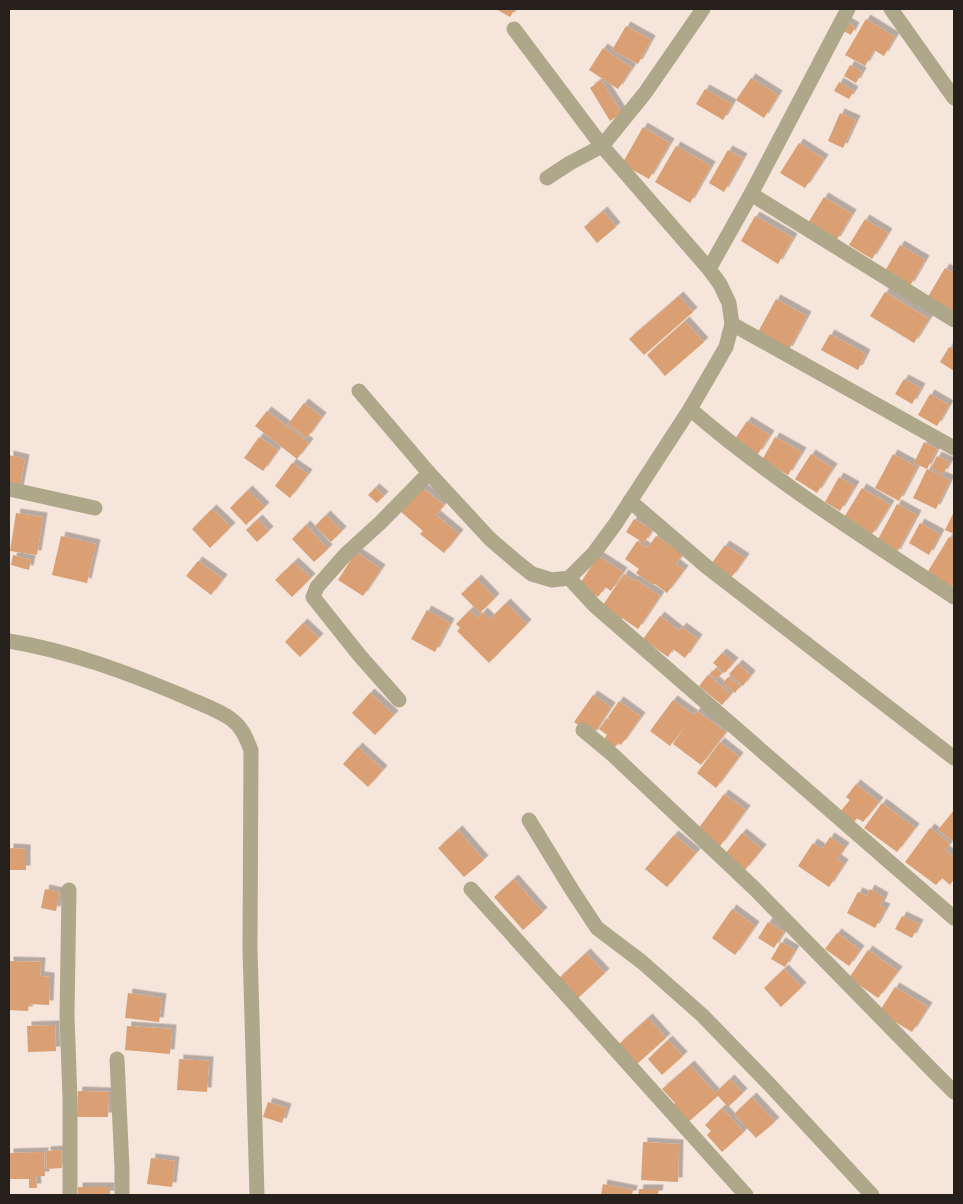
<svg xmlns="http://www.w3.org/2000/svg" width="963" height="1204" font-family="'Roboto Condensed',sans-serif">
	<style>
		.building { fill: #da9f73; filter: url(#shadow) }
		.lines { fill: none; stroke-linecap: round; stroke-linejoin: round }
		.street { stroke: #afa78a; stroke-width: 15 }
	</style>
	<defs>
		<filter id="shadow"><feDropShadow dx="4.5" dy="-4.5" stdDeviation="0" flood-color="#0004"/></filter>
	</defs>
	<rect width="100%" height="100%" fill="#f5e5db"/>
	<g class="building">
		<polygon points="496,9 515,9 510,17"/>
		<polygon points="866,19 895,37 884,56 874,50 865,66 845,55"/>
		<polygon points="845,21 855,27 851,35 840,29"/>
		<polygon points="626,26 651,40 638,64 612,50"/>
		<polygon points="603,48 632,68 618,89 589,70"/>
		<polygon points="850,65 862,72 856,83 844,76"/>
		<polygon points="751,78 778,95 764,118 736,100"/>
		<polygon points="601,80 622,113 610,121 590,88"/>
		<polygon points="839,82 854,91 849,99 834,91"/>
		<polygon points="705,89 732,104 723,120 696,104"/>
		<polygon points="840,113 856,120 843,148 828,141"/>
		<polygon points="643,127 670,143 649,179 622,164"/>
		<polygon points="799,143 824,159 805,188 780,173"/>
		<polygon points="676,146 711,166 690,203 655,182"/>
		<polygon points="728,150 743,158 724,192 709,183"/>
		<polygon points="824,197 852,214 836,241 808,223"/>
		<polygon points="603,211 616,227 597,243 584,227"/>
		<polygon points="755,216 793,238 778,264 741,241"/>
		<polygon points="865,219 888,233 872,259 849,245"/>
		<polygon points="900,245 925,260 910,286 885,271"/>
		<polygon points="945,268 954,273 954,316 926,300"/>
		<polygon points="885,292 929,319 914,343 870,316"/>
		<polygon points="679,296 693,312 644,355 629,339"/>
		<polygon points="776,299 807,316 788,351 757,334"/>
		<polygon points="685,321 704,342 665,376 647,355"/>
		<polygon points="830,334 866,354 858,370 821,350"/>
		<polygon points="949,347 954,350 954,371 940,362"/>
		<polygon points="904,379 921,388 912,404 895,394"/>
		<polygon points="930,394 949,405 937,426 918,415"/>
		<polygon points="304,403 322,417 307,438 288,424"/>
		<polygon points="267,411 309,443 297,459 255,426"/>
		<polygon points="747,421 770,435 758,454 735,439"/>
		<polygon points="259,437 278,450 263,471 244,458"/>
		<polygon points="775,437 802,452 788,475 762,460"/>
		<polygon points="924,442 937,449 927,469 914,463"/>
		<polygon points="811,454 833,468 817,493 795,479"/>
		<polygon points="893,454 917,467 899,501 875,488"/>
		<polygon points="9,455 25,459 19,491 9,488"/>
		<polygon points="937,456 950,462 943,474 931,468"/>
		<polygon points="292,463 308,474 290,498 275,486"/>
		<polygon points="927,469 950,480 936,509 913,498"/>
		<polygon points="839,477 855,486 840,511 825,502"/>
		<polygon points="420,486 444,505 436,515 459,534 444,553 420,534 423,531 400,511"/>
		<polygon points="375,488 384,496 377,503 368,495"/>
		<polygon points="862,488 890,505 871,536 843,519"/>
		<polygon points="248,490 265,507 246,525 230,508"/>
		<polygon points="897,504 917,515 896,554 876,543"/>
		<polygon points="212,509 231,527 210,548 192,529"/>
		<polygon points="16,513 43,517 37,555 10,551"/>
		<polygon points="953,514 954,515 954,534 945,530"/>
		<polygon points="326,515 342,531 331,542 315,526"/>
		<polygon points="258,519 269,531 257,542 246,530"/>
		<polygon points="634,519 652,530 644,543 626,532"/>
		<polygon points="920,523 940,534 929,555 909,543"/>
		<polygon points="306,525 328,549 314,562 292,539"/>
		<polygon points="61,536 96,544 87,583 52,575"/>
		<polygon points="656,536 683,554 676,564 684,570 667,593 655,584 653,585 636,573 639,569 625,559 637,541 647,548"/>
		<polygon points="949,537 954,540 954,583 952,588 927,573"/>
		<polygon points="725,545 745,558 731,578 711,564"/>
		<polygon points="356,552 381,569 363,596 338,580"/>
		<polygon points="13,555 31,560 29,570 11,565"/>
		<polygon points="598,556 623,572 611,591 605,587 598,597 579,585"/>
		<polygon points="198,561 223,579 211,595 186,576"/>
		<polygon points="294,562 311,578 292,597 275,580"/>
		<polygon points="624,574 634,581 635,579 660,596 638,629 622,618 620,621 601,608"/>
		<polygon points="477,579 495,598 480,613 461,594"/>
		<polygon points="506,603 527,624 489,663 457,631 460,628 456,624 470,610 478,618 483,612 490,619"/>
		<polygon points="427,610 450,623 435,652 411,639"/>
		<polygon points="660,616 679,631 682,627 698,639 685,658 673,649 668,657 643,639"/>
		<polygon points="303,623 319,638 300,657 285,642"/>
		<polygon points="722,653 734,662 725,673 713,663"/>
		<polygon points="738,664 751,675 743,686 729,674"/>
		<polygon points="716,668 722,673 717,679 710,674"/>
		<polygon points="708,675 731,694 722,705 699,686"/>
		<polygon points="728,677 740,686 735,693 723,683"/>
		<polygon points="370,693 394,715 375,735 352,713"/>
		<polygon points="593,695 611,707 593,735 574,722"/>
		<polygon points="673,700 694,715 697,711 726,732 701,765 673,744 686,725 670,746 650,731"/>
		<polygon points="619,701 641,717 621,745 618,743 613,750 602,742 607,735 599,729 607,718 613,722 608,717"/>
		<polygon points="720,742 739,757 716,788 697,773"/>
		<polygon points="358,747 383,770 368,787 343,764"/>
		<polygon points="856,784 879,802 863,822 857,818 853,824 839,813 850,800 846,797"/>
		<polygon points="724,794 746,810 720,846 698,829"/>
		<polygon points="882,803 915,828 897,852 864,828"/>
		<polygon points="954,810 954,842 938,830"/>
		<polygon points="930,828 950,843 945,850 954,857 954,864 953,865 954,866 954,879 950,885 942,878 936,885 905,862"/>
		<polygon points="458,830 484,860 464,877 438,848"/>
		<polygon points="742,833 762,849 745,870 725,854"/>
		<polygon points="674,835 696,853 667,887 645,869"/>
		<polygon points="830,837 845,847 837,859 844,864 829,887 798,866 813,843 822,849"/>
		<polygon points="9,848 26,849 26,870 9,870"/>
		<polygon points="514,879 543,912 523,930 494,897"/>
		<polygon points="45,889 60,892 56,911 41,908"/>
		<polygon points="870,889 884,897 880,906 886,908 875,928 847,913 858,892 867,896"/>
		<polygon points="732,909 755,926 735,955 712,938"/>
		<polygon points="902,916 919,924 912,938 895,929"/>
		<polygon points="768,922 784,932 774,948 758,938"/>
		<polygon points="837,933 860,950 849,966 825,949"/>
		<polygon points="781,942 795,950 785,967 771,959"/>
		<polygon points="868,950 898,971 878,998 849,978"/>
		<polygon points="586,953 605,973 577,999 558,979"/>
		<polygon points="9,961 41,962 40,976 50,977 49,1005 29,1004 28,1011 9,1010"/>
		<polygon points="784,969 802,987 781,1007 764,988"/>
		<polygon points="895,987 928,1007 912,1032 879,1012"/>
		<polygon points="128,993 162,998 159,1022 125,1018"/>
		<polygon points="648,1018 666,1038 637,1064 619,1044"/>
		<polygon points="55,1025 56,1051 28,1052 27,1026"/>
		<polygon points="127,1026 172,1029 170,1054 125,1050"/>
		<polygon points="668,1040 683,1056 662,1075 648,1059"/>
		<polygon points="179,1059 209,1061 207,1092 177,1090"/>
		<polygon points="690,1065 715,1093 730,1079 743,1093 728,1107 718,1096 686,1124 671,1107 675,1103 662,1089"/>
		<polygon points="78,1091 109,1092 108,1117 77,1117"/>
		<polygon points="752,1097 775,1122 756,1138 734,1114"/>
		<polygon points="268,1102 287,1108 282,1123 263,1117"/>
		<polygon points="722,1108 744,1132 722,1152 707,1135 711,1131 705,1125"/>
		<polygon points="643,1142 679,1144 678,1182 641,1180"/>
		<polygon points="61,1150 62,1168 47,1169 46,1151"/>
		<polygon points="44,1152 45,1176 36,1176 37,1188 29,1188 29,1179 9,1179 9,1153"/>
		<polygon points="151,1158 175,1161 172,1187 147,1184"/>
		<polygon points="603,1184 633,1190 632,1195 601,1195"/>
		<rect x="78" y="1187" width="32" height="8"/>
		<polygon points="639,1189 659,1189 658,1195 638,1195"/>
	</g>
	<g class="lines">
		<g class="street">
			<polyline points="891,9 954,98"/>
			<polyline points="514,29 602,146 709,269"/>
			<polyline points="547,178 570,163 602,146 645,93 703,9"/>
			<polyline points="751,194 954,320"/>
			<polyline points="732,324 954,448"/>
			<polyline points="359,391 429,473 490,539 518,563 532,574 552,580 569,578 594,553 616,523 690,409 726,347 732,324 729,303 720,284 709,269 751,194 848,9"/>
			<path d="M690,409C772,480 864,537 954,597"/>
			<polyline points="9,489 95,508"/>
			<polyline points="630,501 707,567 954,758"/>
			<polyline points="569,578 594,605 954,918"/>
			<path d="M9,641C69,651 126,672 183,696C198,703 217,709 231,719C242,727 246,738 251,750L250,949L257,1195"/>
			<polyline points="399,700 360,656 313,597 317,587 346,554 380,523 429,473"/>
			<polyline points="583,730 613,755 755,889 933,1071 954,1092"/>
			<polyline points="529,820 572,890 597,928 642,962 702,1015 769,1084 872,1195"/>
			<polyline points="471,889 746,1195"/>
			<polyline points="69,890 67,1016 70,1099 70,1195"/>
			<polyline points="117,1059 122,1168 122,1195"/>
		</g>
	</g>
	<rect width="963" height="1204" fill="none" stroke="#26201c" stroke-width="20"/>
</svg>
